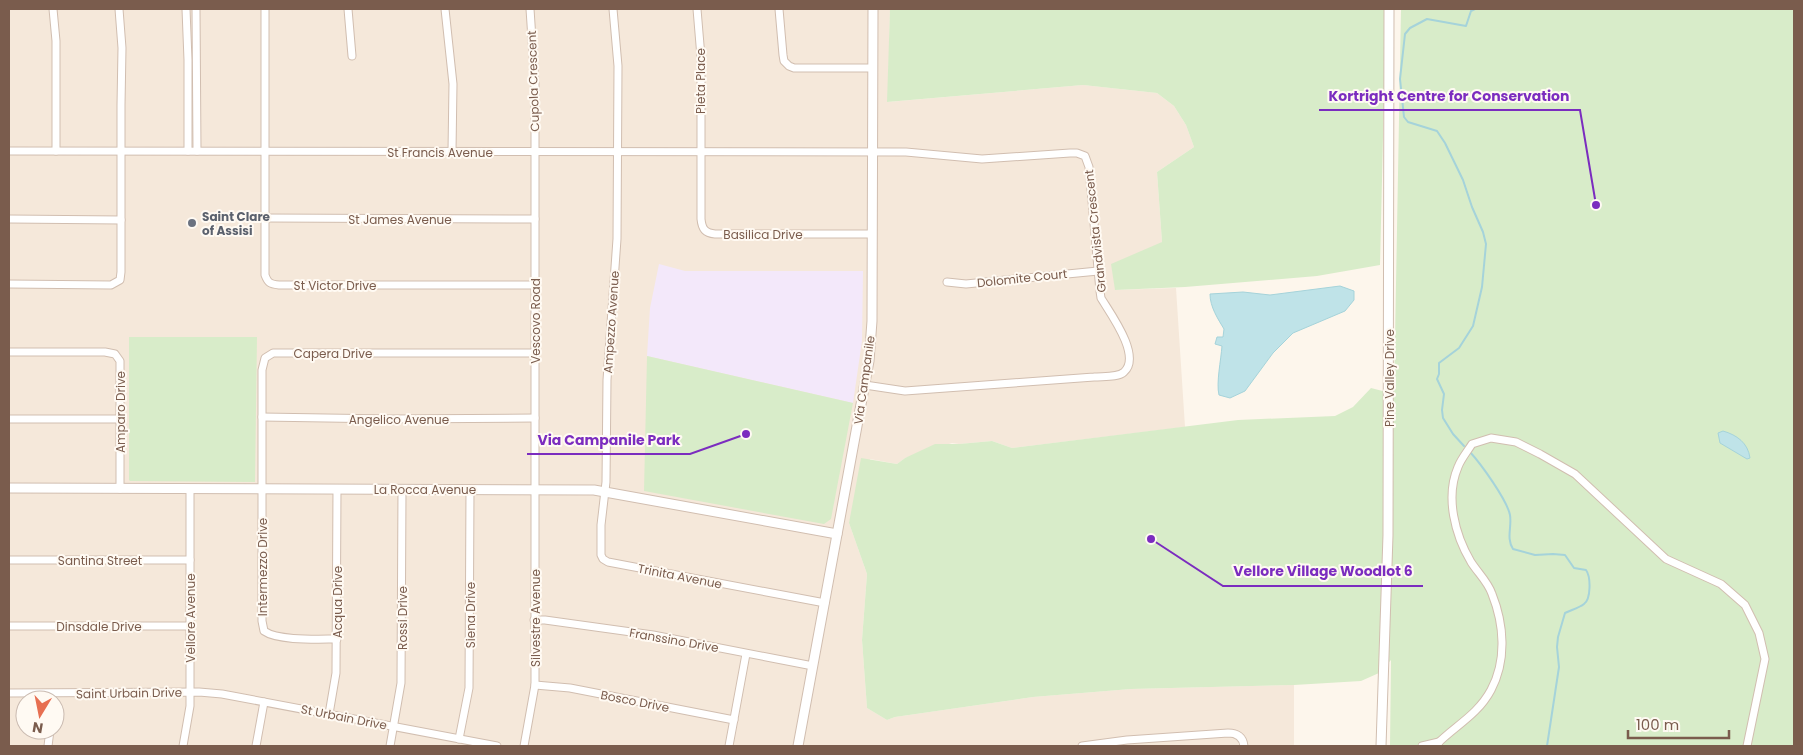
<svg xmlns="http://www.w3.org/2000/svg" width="1803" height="755" font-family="Poppins,sans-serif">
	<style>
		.residential { fill: #f5e8da; fill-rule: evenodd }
		.education { fill: #f3e8fa }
		.green { fill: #d8ecc9 }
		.water { fill: #bfe3e8; stroke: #a5d3da }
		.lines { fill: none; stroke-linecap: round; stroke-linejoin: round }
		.stream { stroke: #a5d3da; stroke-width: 2 }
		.minor-casing { stroke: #d1beb0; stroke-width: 9 }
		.tertiary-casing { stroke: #d1beb0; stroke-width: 11 }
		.minor { stroke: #fff; stroke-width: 7 }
		.tertiary { stroke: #fff; stroke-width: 9 }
		.worship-dot { fill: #6b7280; stroke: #fffaf3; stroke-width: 2 }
		.labels { text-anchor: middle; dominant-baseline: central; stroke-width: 4; stroke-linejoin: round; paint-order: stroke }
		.street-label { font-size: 12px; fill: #7a5c4d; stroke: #fffaf3 }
		.worship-label { font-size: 12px; font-weight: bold; fill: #5b616d; stroke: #fffaf3; text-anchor: start }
		.leader { fill: none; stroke: #7b2cbf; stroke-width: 2 }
		.callout-dot { fill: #7b2cbf; stroke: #fffaf3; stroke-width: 2 }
		.callout-label { font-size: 14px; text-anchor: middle; font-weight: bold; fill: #7b2cbf; stroke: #fffaf3; stroke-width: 4; stroke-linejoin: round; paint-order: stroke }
	</style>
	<rect width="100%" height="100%" fill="#fdf6ec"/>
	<path class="residential" d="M9,9H890L888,102L1083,85L1157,93L1174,106L1186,125L1194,147L1157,172L1162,242L1115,290L1176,288L1185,427L1012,448L992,441L959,444L952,443L905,458L897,464L870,459L849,523L867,574L862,640L867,708L887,720L895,717L1033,697L1131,689L1294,685V746H9ZM25,700H55V730H25Z"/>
	<polygon class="education" points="659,264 685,271 863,271 862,341 853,403 647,356 650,308"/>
	<g class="green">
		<polygon points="890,9 1386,9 1380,265 1317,276 1185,287 1115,290 1111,264 1162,242 1157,172 1194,147 1186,125 1174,106 1157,93 1083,85 887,102"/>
		<polygon points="1401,9 1794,9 1794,746 1390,746 1391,660 1379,673 1361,681 1294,685 1131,689 1033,697 895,717 887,720 867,708 862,640 867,574 849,523 861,458 897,464 905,458 935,444 959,444 992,441 1012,448 1238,420 1335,416 1353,407 1371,388 1394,394"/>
		<polygon points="129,337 257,337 255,482 130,481 129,480"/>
		<polygon points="647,356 853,403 831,519 824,524 644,491"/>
	</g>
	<g class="water">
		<path d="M1340,286L1354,291V300L1345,311L1293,333L1273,353L1245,391L1230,398L1219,395C1216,383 1221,360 1222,346L1215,344L1217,337H1223L1224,329C1218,319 1210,307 1210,294L1243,292L1270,295Z"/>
		<path d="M1723,431C1737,435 1748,443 1750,458L1747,459L1720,443L1718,433Z"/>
	</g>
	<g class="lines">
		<g class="stream">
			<polyline points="1464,446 1453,434 1443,418 1442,410 1444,394 1437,379 1439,374 1439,363 1459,348 1473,326 1482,287 1486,244 1483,232 1472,207 1463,180 1445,143 1437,131 1408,122 1404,117 1400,79 1405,34 1410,28 1427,19 1466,26 1471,11 1475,9"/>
			<path d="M1470,452C1481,464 1507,500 1510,515C1512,527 1506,538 1513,549L1535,555L1553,554L1565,555L1574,568L1586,570C1591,577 1591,599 1584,604C1579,608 1571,610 1565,613L1558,637L1557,647L1559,667L1547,746"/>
		</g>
		<g class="minor-casing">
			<g id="minor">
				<polyline points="53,9 56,41 56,151"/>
				<polyline points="186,9 188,60 188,151"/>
				<polyline points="196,9 197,151"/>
				<path d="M265,9V275C268,283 270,284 279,285H534"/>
				<polyline points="348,9 352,56"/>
				<polyline points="445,9 453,84 452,151"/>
				<polyline points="613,9 618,66 617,239 607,380 606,482 601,525 601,555 603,559 608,562 825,603"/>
				<path d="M697,9L701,57V219C702,229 705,233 715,234H871"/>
				<polyline points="779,9 783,55 784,61 789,66 794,68 872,68"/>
				<path d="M9,151L906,152L982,159L1070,153H1077L1085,156L1089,167L1100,291L1101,298C1110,313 1142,356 1124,372C1118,378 1102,376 1094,377L905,391L865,385"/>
				<polyline points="265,218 535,219"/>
				<polyline points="9,219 121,220"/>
				<polyline points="947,282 966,284 1098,271"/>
				<polyline points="9,284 111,285 120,280 121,272 121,105 122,48 119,9"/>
				<polyline points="9,352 105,352 115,354 120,361 120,489"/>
				<polyline points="262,417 390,419 535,418"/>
				<polyline points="9,419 120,419"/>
				<polyline points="9,560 190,560"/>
				<polyline points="534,620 545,620 653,635 813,666"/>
				<polyline points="9,626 190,626"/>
				<path d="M337,639C318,639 278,641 264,631L262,621V370L265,358L273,353H535"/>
				<polyline points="535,685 570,688 734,720"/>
				<polyline points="9,693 199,692 222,694 497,746"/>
				<polyline points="329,714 336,673 337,489"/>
				<polyline points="459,739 469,688 470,489"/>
				<polyline points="48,746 50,730"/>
				<polyline points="183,746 190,706 190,489"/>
				<polyline points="256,746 264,702"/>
				<polyline points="390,746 401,683 402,489"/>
				<polyline points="524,746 535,685 535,84 530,9"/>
				<polyline points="729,746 746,654"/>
				<path d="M1082,746L1127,740L1228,733C1237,733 1243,737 1244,746"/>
				<polyline points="1422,746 1439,742"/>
				<path d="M1435,746C1454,726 1477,716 1491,690C1507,660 1504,624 1492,594C1488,582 1478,573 1471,562C1455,535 1445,497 1458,467C1461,459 1467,452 1472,444L1491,438L1516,442L1540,454L1575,474L1666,559L1721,584L1745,605L1759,633L1765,659L1747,746"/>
			</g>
		</g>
		<g class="tertiary-casing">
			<g id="tertiary">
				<polyline points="9,488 594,490 837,534"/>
				<polyline points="798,746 869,361 872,321 873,9"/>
				<polyline points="1381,746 1388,535 1389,9"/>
			</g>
		</g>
		<use href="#minor" class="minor"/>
		<use href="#tertiary" class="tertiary"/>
	</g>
	<circle class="worship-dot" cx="192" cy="223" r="5"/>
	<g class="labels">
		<g class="street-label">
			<text transform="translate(533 81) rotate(-92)">Cupola Crescent</text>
			<text transform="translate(700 81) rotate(-90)">Pieta Place</text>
			<text x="440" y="152">St Francis Avenue</text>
			<text x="400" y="219">St James Avenue</text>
			<text transform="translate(1095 231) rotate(-96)">Grandvista Crescent</text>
			<text x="763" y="234">Basilica Drive</text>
			<text transform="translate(1022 278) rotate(-6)">Dolomite Court</text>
			<text x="335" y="285">St Victor Drive</text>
			<text transform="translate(535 321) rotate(-90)">Vescovo Road</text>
			<text transform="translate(611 322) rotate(-86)">Ampezzo Avenue</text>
			<text x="333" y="353">Capera Drive</text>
			<text transform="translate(1389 378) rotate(-90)">Pine Valley Drive</text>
			<text transform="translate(864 380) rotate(-82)">Via Campanile</text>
			<text transform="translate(120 412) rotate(-90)">Amparo Drive</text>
			<text x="399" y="419">Angelico Avenue</text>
			<text x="425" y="489">La Rocca Avenue</text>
			<text x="100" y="560">Santina Street</text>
			<text transform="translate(262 567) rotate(-90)">Intermezzo Drive</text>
			<text transform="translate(680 576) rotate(11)">Trinita Avenue</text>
			<text transform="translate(337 602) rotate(-90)">Acqua Drive</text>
			<text transform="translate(470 615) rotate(-90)">Siena Drive</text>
			<text transform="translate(190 618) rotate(-90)">Vellore Avenue</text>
			<text transform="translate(402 618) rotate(-90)">Rossi Drive</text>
			<text transform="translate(535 618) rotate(-90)">Silvestre Avenue</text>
			<text x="99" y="626">Dinsdale Drive</text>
			<text transform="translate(674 640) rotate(10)">Franssino Drive</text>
			<text transform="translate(129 693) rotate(-1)">Saint Urbain Drive</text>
			<text transform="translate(635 701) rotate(11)">Bosco Drive</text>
			<text transform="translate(344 717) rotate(11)">St Urbain Drive</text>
		</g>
		<g class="worship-label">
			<text x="202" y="216">Saint Clare<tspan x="202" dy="14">of Assisi</tspan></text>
		</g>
	</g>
	<path class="leader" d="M1596 205L1580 110H1319M746 434L690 454H527M1151 539L1223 586H1423"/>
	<g class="callout-dot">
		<circle cx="1596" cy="205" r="5"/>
		<circle cx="746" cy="434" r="5"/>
		<circle cx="1151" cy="539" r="5"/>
	</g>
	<g class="callout-label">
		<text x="1449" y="101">Kortright Centre for Conservation</text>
		<text x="609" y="445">Via Campanile Park</text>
		<text x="1323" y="576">Vellore Village Woodlot 6</text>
	</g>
	<rect width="1803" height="755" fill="none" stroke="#7a5c4d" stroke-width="20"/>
	<g transform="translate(40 715) rotate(190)"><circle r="24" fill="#fffaf3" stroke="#cabbb1"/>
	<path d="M0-4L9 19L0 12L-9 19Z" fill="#e76f51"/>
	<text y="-8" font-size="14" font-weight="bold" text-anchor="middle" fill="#7a5c4d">N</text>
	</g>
	<path d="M1628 730v8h101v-8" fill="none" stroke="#7a5c4d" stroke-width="2.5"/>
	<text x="1636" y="730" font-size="15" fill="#7a5c4d" stroke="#fffaf3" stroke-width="4" paint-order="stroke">100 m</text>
</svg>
